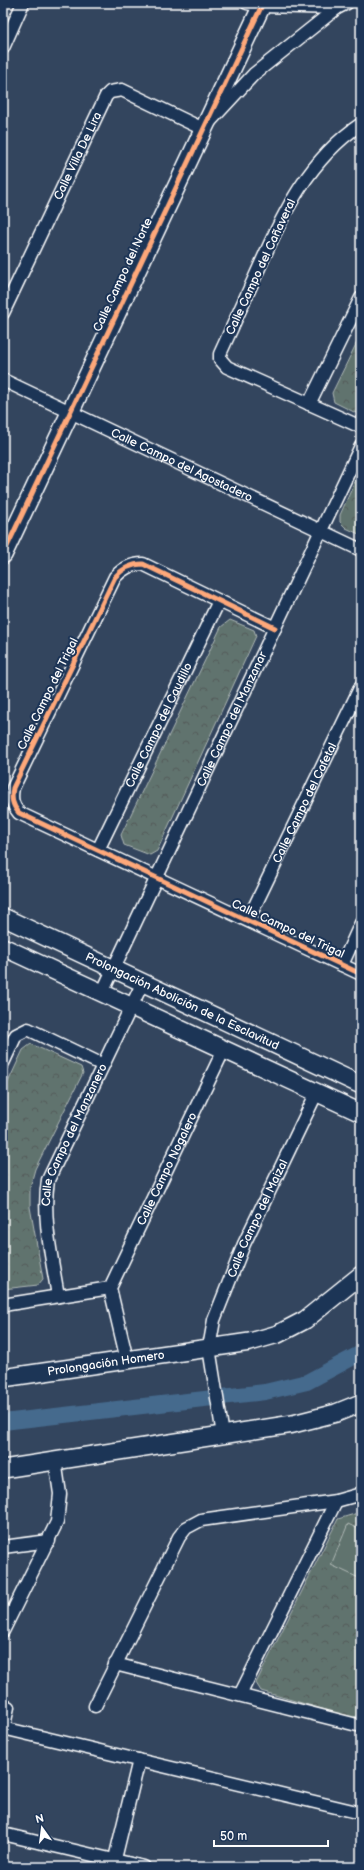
<svg xmlns="http://www.w3.org/2000/svg" width="364" height="1870" font-family="'Balsamiq Sans',sans-serif">
	<style>
		.forest { fill: url(#forest-crowns); stroke: #b0b9b6 }
		.garden { fill: #60736e; stroke: #b0b9b6 }
		.lines { fill: none; stroke-linecap: round; stroke-linejoin: round }
		.canal { stroke: #456a8d; stroke-width: 16 }
		.street-casing { stroke: #fff; stroke-width: 15 }
		.secondary-casing { stroke: #fff; stroke-width: 20 }
		.street { stroke: #1d3557; stroke-width: 12 }
		.secondary { stroke: #1d3557; stroke-width: 17 }
		.cycleway-casing { stroke: #1d3557; stroke-width: 8 }
		.cycleway { stroke: #fea87a; stroke-width: 5 }
		.labels { text-anchor: middle; dominant-baseline: central; stroke-width: 4; stroke-linejoin: round; paint-order: stroke }
		.street-label { font-size: 12px; fill: #fff; stroke: #1d3557 }
	</style>
	<defs>
		<pattern id="forest-crowns" width="20" height="18" patternUnits="userSpaceOnUse"><rect width="20" height="18" fill="#60736e"/><path d="M2 6a3 3 0 1 1 6 0M12 15a3 3 0 1 1 6 0" fill="none" stroke="#545c5a"/></pattern>
	</defs>
	<rect width="100%" height="100%" fill="#33455e"/>
	<filter id="ink" filterUnits="userSpaceOnUse"><feTurbulence type="fractalNoise" baseFrequency=".025" numOctaves="2"/><feDisplacementMap in="SourceGraphic" scale="8" xChannelSelector="R" yChannelSelector="G"/><feConvolveMatrix kernelMatrix="1 2 1 2 8 2 1 2 1" color-interpolation-filters="sRGB"/></filter>
	<g filter="url(#ink)">
		<g class="forest">
			<polygon points="361,334 361,412 356,413 334,402 332,393"/>
			<polygon points="361,468 361,535 346,528 340,522 340,515"/>
			<polygon points="230,620 254,630 256,636 157,851 150,855 124,845 121,835 221,627"/>
			<polygon points="31,1044 81,1067 83,1073 35,1169 30,1187 30,1207 43,1279 38,1285 3,1289 3,1093 23,1050"/>
			<polygon points="361,1512 361,1712 353,1718 261,1691 256,1683 338,1519"/>
		</g>
		<polygon class="garden" points="348,1524 361,1530 361,1579 331,1565"/>
		<g class="lines">
			<polyline class="canal" points="3,1422 265,1392 307,1382 361,1353"/>
			<g class="street-casing">
				<g id="street">
					<polyline points="247,3 262,6 337,8"/>
					<polyline points="3,48 23,3"/>
					<path d="M361,124C309,159 283,213 259,268C246,297 233,325 220,354V359L227,367L361,427"/>
					<path id="s1" d="M3,313L106,96L110,92L122,90L203,129L254,74L337,8L347,3"/>
					<path id="s2" d="M3,380L361,550"/>
					<polyline points="309,404 361,298"/>
					<path d="M275,628L143,564C131,564 123,568 115,577L13,788C11,798 12,805 19,813L361,974"/>
					<path id="s3" d="M98,850L219,601"/>
					<path id="s4" d="M248,920L361,686"/>
					<polyline points="342,965 361,923"/>
					<path id="s5" d="M102,993L361,446"/>
					<polyline points="3,1063 16,1035 28,1029 103,1065"/>
					<path id="s6" d="M58,1296C52,1258 42,1218 48,1180L143,982"/>
					<polyline points="3,1305 110,1288"/>
					<path id="s7" d="M127,1360L110,1288L224,1049"/>
					<path id="s8" d="M223,1435L209,1348L214,1320L244,1244L317,1092"/>
					<polyline points="3,1547 49,1541"/>
					<polyline points="3,1631 57,1522 60,1494 55,1460"/>
					<polyline points="115,1664 361,1726"/>
					<polyline points="240,1695 336,1501"/>
					<polyline points="95,1706 179,1537 186,1528 201,1520 336,1501 361,1494"/>
					<polyline points="3,1728 361,1813"/>
					<polyline points="3,1730 8,1707"/>
					<polyline points="3,1834 144,1867"/>
					<polyline points="113,1867 139,1760"/>
				</g>
			</g>
			<g class="secondary-casing">
				<g id="secondary">
					<polyline points="3,555 263,3"/>
					<path id="s9" d="M3,917L361,1085"/>
					<polyline points="3,947 361,1113"/>
					<path id="s10" d="M3,1378L250,1342L278,1334L305,1320L361,1275"/>
					<polyline points="3,1469 293,1424 336,1413 361,1403"/>
				</g>
			</g>
			<use href="#street" class="street"/>
			<use href="#secondary" class="secondary"/>
			<g class="cycleway-casing">
				<g id="cycleway">
					<polyline points="3,555 263,3"/>
					<path d="M275,628L143,564C131,564 123,568 115,577L13,788C11,798 12,805 19,813L361,974"/>
				</g>
			</g>
			<use href="#cycleway" class="cycleway"/>
		</g>
	</g>
	<g class="labels">
		<g class="street-label">
			<text stroke="none"><textPath href="#s1" startOffset="174">Calle Villa De Lira</textPath></text>
			<text transform="translate(261 267) rotate(-65)">Calle Campo del Cañaveral</text>
			<text transform="translate(123 275) rotate(-65)">Calle Campo del Norte</text>
			<text stroke="none"><textPath href="#s2" startOffset="198">Calle Campo del Agostadero</textPath></text>
			<text transform="translate(48 694) rotate(-64)">Calle Campo del Trigal</text>
			<text stroke="none"><textPath href="#s5" startOffset="303">Calle Campo del Manzanar</textPath></text>
			<text stroke="none"><textPath href="#s3" startOffset="139">Calle Campo del Caudillo</textPath></text>
			<text stroke="none"><textPath href="#s4" startOffset="130">Calle Campo del Cafetal</textPath></text>
			<text transform="translate(288 929) rotate(25)">Calle Campo del Trigal</text>
			<text stroke="none"><textPath href="#s9" startOffset="198">Prolongación Abolición de la Esclavitud</textPath></text>
			<text stroke="none"><textPath href="#s6" startOffset="168">Calle Campo del Manzanero</textPath></text>
			<text stroke="none"><textPath href="#s7" startOffset="206">Calle Campo Nogalero</textPath></text>
			<text stroke="none"><textPath href="#s8" startOffset="227">Calle Campo del Maizal</textPath></text>
			<text stroke="none"><textPath href="#s10" startOffset="104">Prolongación Homero</textPath></text>
		</g>
	</g>
	<rect width="364" height="1870" fill="none" stroke="#1d3557" stroke-width="16"/>
	<rect x="8" y="8" width="348" height="1854" fill="none" stroke="#fff" stroke-width="1.5" filter="url(#ink)"/>
	<g transform="translate(42 1828) rotate(346)" stroke="#1d3557" stroke-width="3" paint-order="stroke">
	<path d="M0-3L7 15L0 10L-7 15Z" fill="#ffffff"/>
	<text y="-6" font-size="11" font-weight="bold" text-anchor="middle" fill="#ffffff">N</text>
	</g>
	<path d="M214 1840v6h114v-6" fill="none" stroke="#ffffff" stroke-width="2"/>
	<text x="220" y="1840" font-size="12" fill="#ffffff" stroke="#1d3557" stroke-width="3" paint-order="stroke">50 m</text>
</svg>
